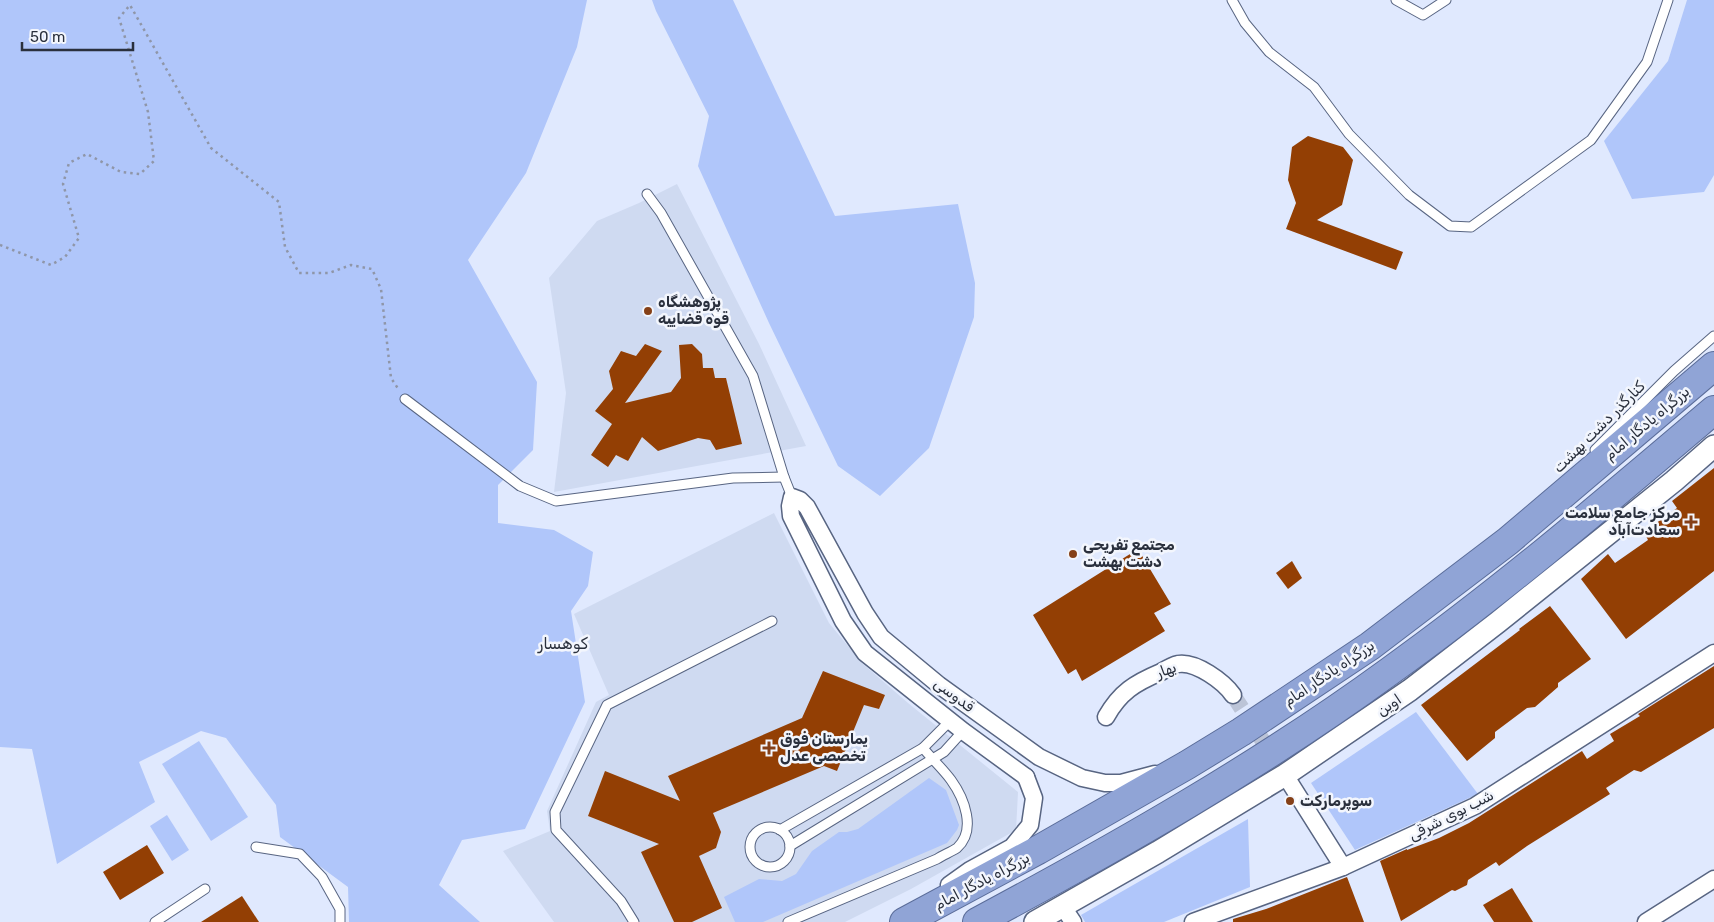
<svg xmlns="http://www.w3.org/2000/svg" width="1714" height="922" font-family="Rubik,Vazirmatn,sans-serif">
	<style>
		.built { fill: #cfdaf1 }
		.green { fill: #b0c6fa }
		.building { fill: #933f04 }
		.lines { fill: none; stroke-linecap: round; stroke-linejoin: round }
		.minor-tunnel { stroke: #bcc4d7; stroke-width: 16; stroke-dasharray: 16 8; stroke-linecap: butt }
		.service-casing { stroke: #586582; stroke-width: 11 }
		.minor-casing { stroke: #586582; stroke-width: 19 }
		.tertiary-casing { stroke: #586582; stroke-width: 24 }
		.trunk-casing { stroke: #5a6c99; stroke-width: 30 }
		.path { stroke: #8f96a8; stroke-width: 2.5; stroke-dasharray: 2.5 4; stroke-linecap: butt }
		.service { stroke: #fff; stroke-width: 9 }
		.minor { stroke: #fff; stroke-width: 16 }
		.tertiary { stroke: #fff; stroke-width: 21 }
		.trunk { stroke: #90a4d6; stroke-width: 28 }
		.poi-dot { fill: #854018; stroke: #f3f6fd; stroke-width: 2 }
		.labels { text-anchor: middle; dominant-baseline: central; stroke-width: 5; stroke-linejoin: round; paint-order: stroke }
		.poi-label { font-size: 15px; font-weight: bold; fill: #2a303d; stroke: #f3f6fd; text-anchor: start }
		.street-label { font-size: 15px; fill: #2a303d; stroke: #f3f6fd }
		.neighbourhood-label { font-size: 16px; fill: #2a303d; stroke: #f3f6fd }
	</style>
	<rect width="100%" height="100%" fill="#e0e9fe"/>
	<g class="built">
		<polygon points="677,184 759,344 806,446 554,492 566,393 549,278 597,221 639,203"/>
		<polygon points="774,513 829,623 863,664 908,703 1018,792 1016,830 911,889 845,922 554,922 503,851 550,831 547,811 596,702 609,695 574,614"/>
	</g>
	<g class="green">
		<polygon points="0,0 587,0 577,47 526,173 468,260 537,382 533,450 498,485 498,523 554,530 593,552 588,586 571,611 585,702 525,829 462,840 439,885 480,922 349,922 348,887 280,837 276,805 226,738 201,731 139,762 155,802 57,864 32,749 0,747"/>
		<polygon points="652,0 733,0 835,216 958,204 975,283 974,317 929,448 880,496 838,466 769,323 698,166 709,116 656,11"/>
		<polygon points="1687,0 1714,0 1714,175 1704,192 1632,199 1604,141 1668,61"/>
		<polygon points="1416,712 1478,794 1355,850 1311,783"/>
		<polygon points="199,741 248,817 211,841 162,764"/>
		<polygon points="929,778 946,790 959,825 957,830 947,843 763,922 735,922 724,897 759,879 782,881 796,874 812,851 839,832 847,832 858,829"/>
		<polygon points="167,815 189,850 172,861 150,826"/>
		<polygon points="1248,819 1250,887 1164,922 1085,922 1081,915"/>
	</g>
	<g class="building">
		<polygon points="1308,136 1343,147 1353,160 1342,205 1317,220 1403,252 1396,270 1286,229 1296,203 1288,180 1292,147"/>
		<polygon points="645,344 662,351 625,403 671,392 681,378 679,345 692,344 702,354 703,368 713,368 715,378 726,378 742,444 716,450 710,440 698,438 658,451 642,437 628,461 616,455 608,467 591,455 612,424 595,411 613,389 609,371 621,351 636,356"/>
		<polygon points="1714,468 1714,571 1626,639 1581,579 1608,554 1615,563 1648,540 1644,532 1677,508 1672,501"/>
		<polygon points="1138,549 1171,604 1154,613 1165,631 1082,681 1076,669 1068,674 1033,615"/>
		<polygon points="1292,561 1302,578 1288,589 1276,573"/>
		<polygon points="1550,606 1591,659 1558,683 1558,687 1535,707 1527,708 1495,732 1495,738 1467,761 1421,705 1520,630 1519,629"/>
		<polygon points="1714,666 1714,728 1641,772 1634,770 1606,788 1610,794 1527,846 1499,866 1496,862 1468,880 1467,885 1455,891 1452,890 1401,921 1380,861 1407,849 1407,850 1439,838 1469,823 1582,751 1587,759 1614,741 1610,734 1640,716 1638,714"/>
		<polygon points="823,671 885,695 879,709 864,705 837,771 824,766 713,813 721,832 716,848 699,856 722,908 692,922 674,922 641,852 659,844 588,816 605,771 680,801 668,776 802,718"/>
		<polygon points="147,845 164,873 120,900 103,872"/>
		<polygon points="1347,877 1364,922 1233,922 1233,919 1266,909"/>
		<polygon points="1512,888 1533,922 1494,922 1483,905"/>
		<polygon points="242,896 259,922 201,922"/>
	</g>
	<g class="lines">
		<polyline class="minor-tunnel" points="1233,695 1285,775"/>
		<g class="service-casing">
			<g id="service">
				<polyline points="1232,0 1245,23 1269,52 1314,87 1349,134 1409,195 1450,226 1471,227 1591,140 1647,62 1668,0"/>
				<polyline points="1396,0 1423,15 1446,0"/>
				<polyline points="647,194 661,213 753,376 784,477 792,497"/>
				<polyline points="405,399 520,486 556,501 733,478 784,477"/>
				<polyline points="1595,450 1674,371 1714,336"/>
				<circle cx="770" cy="847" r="20"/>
				<polyline points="780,830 923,748 950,721"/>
				<polyline points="790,846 944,752 963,731"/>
				<polyline points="256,847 300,854 322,877 340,909 340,922"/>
				<polyline points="155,922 205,889"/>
				<polyline points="634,922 621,901 556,830 555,812 607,705 772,621"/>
				<path d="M788,922L937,859C943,855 951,852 957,848C977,830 964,798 951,780C943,769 932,759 923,748"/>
			</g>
		</g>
		<g class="minor-casing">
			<g id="minor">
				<path d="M1106,717C1120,692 1135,683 1161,672C1166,669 1173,665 1178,664C1196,661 1224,682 1233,695"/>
				<polyline points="1285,775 1343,867"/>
				<polyline points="1026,777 963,731 865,653 843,621 791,516 790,506 792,497 800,500 807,507 865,613 881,637 939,685 1039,757 1082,778 1105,783 1121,783 1155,774"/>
				<polyline points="949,885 970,870 1012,847 1030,825 1034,798 1026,777"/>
				<polyline points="1063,907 1073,922"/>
				<polyline points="1193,922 1343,867 1475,806 1714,653"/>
				<polyline points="1646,922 1714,879"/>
			</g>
		</g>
		<g class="tertiary-casing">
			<polyline id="tertiary" points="1035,922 1158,852 1285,775 1410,690 1498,622 1674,481 1714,446"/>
		</g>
		<g class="trunk-casing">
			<g id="trunk">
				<polyline points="904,922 1038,850 1187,765 1241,732 1370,646 1508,541 1714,366"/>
				<path d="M977,922C1119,846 1260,766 1390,671C1503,590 1608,500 1714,410"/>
			</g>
		</g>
		<polyline class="path" points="0,245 51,265 65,257 79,238 63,184 69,163 87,154 121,172 140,174 154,161 148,112 119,18 130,5 211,148 279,202 285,247 299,273 329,273 351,265 372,269 381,289 391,378 399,390"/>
		<use href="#service" class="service"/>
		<use href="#minor" class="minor"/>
		<use href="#tertiary" class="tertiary"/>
		<use href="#trunk" class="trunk"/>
	</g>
	<g class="poi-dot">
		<circle cx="648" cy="311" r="5"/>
		<path d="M1688.5 514.5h5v5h5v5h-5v5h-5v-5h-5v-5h5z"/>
		<circle cx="1073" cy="554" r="5"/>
		<path d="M766.5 740.5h5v5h5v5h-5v5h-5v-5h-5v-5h5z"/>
		<circle cx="1290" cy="801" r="5"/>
	</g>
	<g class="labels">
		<g class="poi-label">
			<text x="658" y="302">پژوهشگاه<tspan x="658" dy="17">قوه قضاییه</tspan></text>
			<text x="1680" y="513" text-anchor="end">مرکز جامع سلامت<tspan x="1680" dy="17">سعادت‌آباد</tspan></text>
			<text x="1083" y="545">مجتمع تفریحی<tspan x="1083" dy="17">دشت بهشت</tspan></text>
			<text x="780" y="739">یمارستان فوق<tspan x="780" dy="17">تخصصی عدل</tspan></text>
			<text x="1300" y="801">سوپرمارکت</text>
		</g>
		<g class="street-label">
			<text transform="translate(1647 423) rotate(-40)">بزرگراه یادگار امام</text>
			<text transform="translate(1599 427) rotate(-45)">کنارگذر دشت بهشت</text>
			<text transform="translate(1166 670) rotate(-21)">بهار</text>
			<text transform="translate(1329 673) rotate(-34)">بزرگراه یادگار امام</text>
			<text transform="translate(954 695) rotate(37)">قدوسی</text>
			<text transform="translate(1389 705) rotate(-34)">اوین</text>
			<text transform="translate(1451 815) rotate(-27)">شب بوی شرقی</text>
			<text transform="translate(982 881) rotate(-28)">بزرگراه یادگار امام</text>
		</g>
		<g class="neighbourhood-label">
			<text x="563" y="643">کوهسار</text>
		</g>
	</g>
	<path d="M22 42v8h111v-8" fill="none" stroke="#2a303d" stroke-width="2.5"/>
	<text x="30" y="42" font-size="15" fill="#2a303d" stroke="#f3f6fd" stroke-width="4" paint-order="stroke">50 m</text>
</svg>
